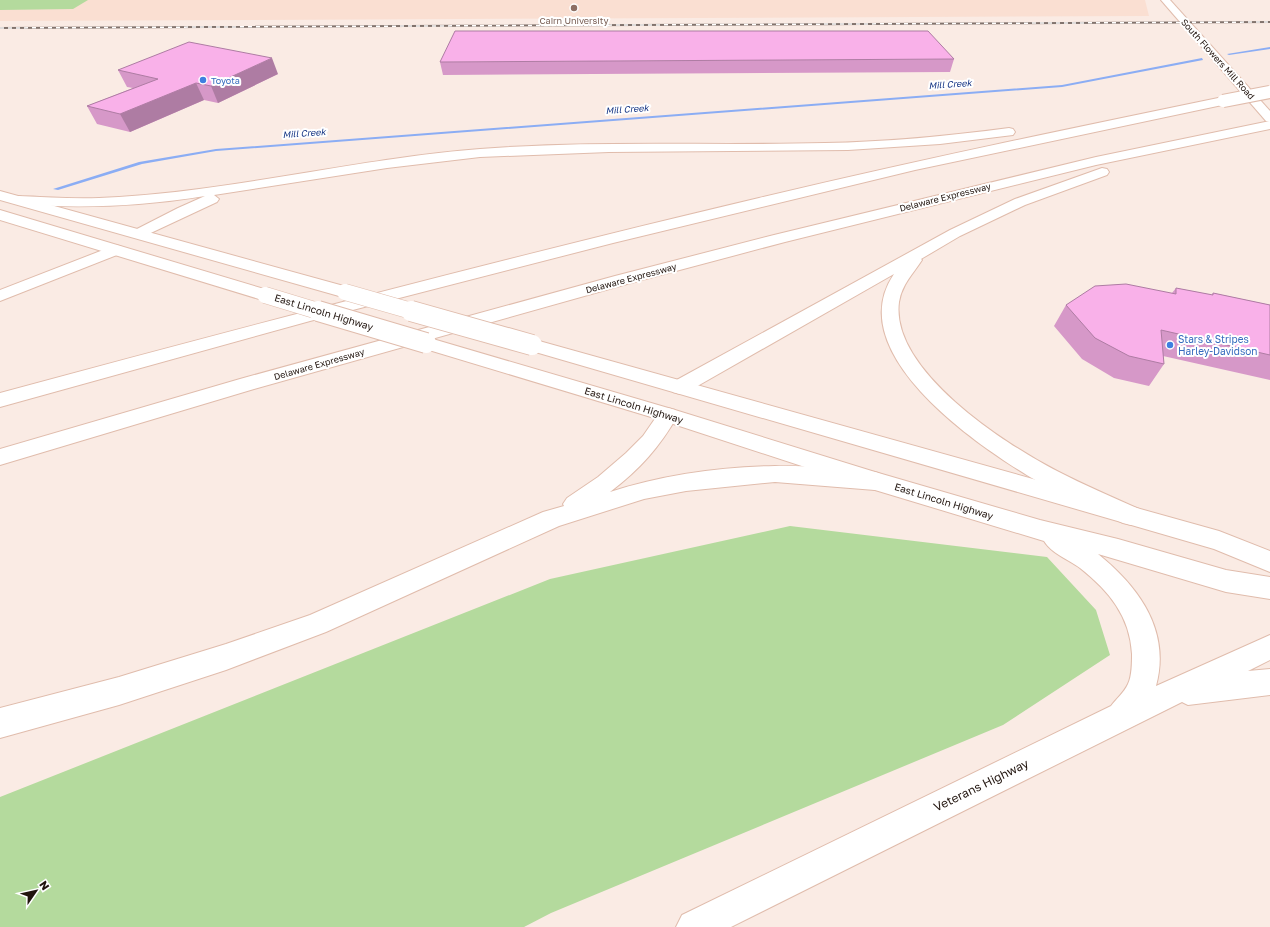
<svg xmlns="http://www.w3.org/2000/svg" width="1270" height="927" font-family="'Golos Text',sans-serif">
	<style>
		.built { fill: #fadfd2 }
		.green { fill: #b4da9d }
		.lines { fill: none; stroke-linecap: round; stroke-linejoin: round }
		.stream { fill: #8badf4; fill-rule: evenodd }
		.major-casing { stroke: #e0bcac; stroke-width: 2 }
		.highway-casing { stroke: #e0bcac; stroke-width: 2 }
		.major { fill: #fff; fill-rule: evenodd }
		.highway { fill: #fff; fill-rule: evenodd }
		.rail-casing { stroke: #81736d; stroke-width: 2 }
		.rail { stroke: #fff; stroke-width: 1.5; stroke-dasharray: 4; stroke-linecap: butt }
		.major-bridge-far1-casing { stroke: #e0bcac; stroke-width: 17; stroke-linecap: butt }
		.major-bridge-casing { stroke: #e0bcac; stroke-width: 22; stroke-linecap: butt }
		.highway-bridge-casing { stroke: #e0bcac; stroke-width: 14; stroke-linecap: butt }
		.major-bridge-far1 { stroke: #fff; stroke-width: 16 }
		.major-bridge { stroke: #fff; stroke-width: 20 }
		.highway-bridge { stroke: #fff; stroke-width: 12 }
		.wall { fill: #d698c8 }
		.shaded-wall { fill: #ae7ca3 }
		.building { fill: #f9b1e9; stroke: #ae7ca3 }
		.education-dot { fill: #8d6e63; stroke: #fff; stroke-width: 1.5 }
		.shop-dot { fill: #3f7fe0; stroke: #fff; stroke-width: 1.5 }
		.labels { text-anchor: middle; dominant-baseline: central; stroke-width: 4; stroke-linejoin: round; paint-order: stroke }
		.far-education-label { font-size: 9px; fill: #785e54; stroke: #fff }
		.far-street-label { font-size: 9px; fill: #21140e; stroke: #fff }
		.far-shop-label { font-size: 9px; fill: #366cbe; stroke: #fff; text-anchor: start }
		.far-water-label { font-size: 9px; font-style: italic; fill: #143484; stroke: #fff }
		.street-label { font-size: 10px; fill: #21140e; stroke: #fff }
		.shop-label { font-size: 10px; fill: #366cbe; stroke: #fff; text-anchor: start }
		.near-street-label { font-size: 12px; fill: #21140e; stroke: #fff }
	</style>
	<rect width="100%" height="100%" fill="#faebe4"/>
	<polygon class="built" points="0,0 1145,0 1149,16 0,21"/>
	<g class="green">
		<polygon points="0,0 88,0 73,9 0,10"/>
		<polygon points="790,526 1047,557 1096,610 1110,655 1003,725 551,913 524,927 0,927 0,797 550,579"/>
	</g>
	<g class="lines">
		<g class="stream">
			<polygon points="1270,47 1270,49 1229,55 1227,54"/>
			<polygon points="1202,58 1203,60 1062,87 216,151 142,164 58,190 53,189 139,162 216,149 1062,85"/>
		</g>
		<g class="major-casing">
			<g id="major">
				<polygon points="1161,0 1170,0 1270,111 1270,122 1266,121"/>
				<polygon points="0,191 351,288 354,292 351,296 345,297 339,296 0,200"/>
				<polygon points="0,210 271,291 274,295 271,299 265,300 259,299 0,220"/>
				<path d="M426,337L675,410L875,472L1040,520L1118,539L1226,570L1270,577V599L1226,592L1098,554C1139,587 1171,631 1156,686L1270,635V660L1248,671L1270,669V695L1188,705L1182,702L731,927H676L682,915L1111,706C1116,699 1124,693 1128,684C1132,676 1132,663 1132,654C1130,616 1109,591 1080,568C1069,560 1051,553 1044,541L875,490L661,420L419,347L417,343L419,339Z"/>
				<polygon points="532,339 1219,531 1270,551 1270,572 1214,549 525,349 523,345 525,341"/>
			</g>
		</g>
		<g class="highway-casing">
			<g id="highway">
				<path d="M1223,97L1227,98L1229,101L1227,104L915,170L613,243L310,321L0,407V393C252,325 505,258 759,198C913,161 1068,129 1223,97Z"/>
				<polygon points="1270,121 1270,129 1096,165 785,242 627,284 254,389 0,465 0,449 240,379 615,276 774,235 1096,157"/>
				<path d="M1009,128L1013,129L1015,132L1013,135L940,144L848,150L609,152L480,157L387,168L214,195L219,199L217,202L140,238L135,236L132,233L135,230L178,208L205,196C143,206 82,209 19,204L14,203L12,200L14,197L19,196C46,197 72,199 99,198C227,193 352,159 480,149C595,140 710,146 825,143C886,142 948,136 1009,128Z"/>
				<path d="M1102,168L1107,169L1109,172L1107,175L1025,205L960,236L921,259L922,260C913,274 902,284 899,302C890,370 1005,444 1057,471C1084,485 1112,497 1139,509L1143,516L1139,523L1131,525L1123,523C1092,508 1060,495 1030,477C974,443 841,352 894,274L687,392L680,394L673,392L670,387L673,382L950,230L1015,199Z"/>
				<polygon points="116,245 122,247 124,250 122,253 0,301 0,290"/>
				<path d="M668,408L675,410L678,415C659,448 640,469 610,492C663,475 719,467 775,466C808,465 842,470 875,472L883,475L886,481L883,487L875,490L775,482L686,491L644,499L559,526L326,632L226,670L119,705L0,738V708L119,677L226,644L310,615L543,512L564,506L563,504L567,498L598,477L626,453L643,436L661,410Z"/>
			</g>
		</g>
		<use href="#major" class="major"/>
		<use href="#highway" class="highway"/>
		<g class="rail-casing">
			<polyline id="rail" points="0,28 1270,22"/>
		</g>
		<use href="#rail" class="rail"/>
		<g class="major-bridge-far1-casing">
			<g id="major-bridge-far1">
				<polyline points="345,292 415,312"/>
				<polyline points="265,295 321,312"/>
			</g>
		</g>
		<g class="major-bridge-casing">
			<g id="major-bridge">
				<polyline points="318,311 426,343"/>
				<polyline points="411,311 532,345"/>
			</g>
		</g>
		<g class="highway-bridge-casing">
			<polyline id="highway-bridge" points="1223,101 1270,92"/>
		</g>
		<use href="#major-bridge-far1" class="major-bridge-far1"/>
		<use href="#major-bridge" class="major-bridge"/>
		<use href="#highway-bridge" class="highway-bridge"/>
	</g>
	<g class="wall">
		<polygon points="954,59 950,72 443,75 440,62"/>
		<polygon points="118,70 278,74 218,103 204,100 130,132 97,124 87,106 133,88 127,87"/>
		<polygon points="1176,288 1212,295 1213,293 1270,305 1270,380 1163,356 1164,364 1149,386 1114,378 1082,359 1054,326 1066,305 1172,293"/>
	</g>
	<g class="shaded-wall">
		<polygon points="272,58 278,74 218,103 211,86"/>
		<polygon points="196,83 204,100 130,132 120,114"/>
	</g>
	<g class="building">
		<polygon points="455,31 928,31 954,59 440,62"/>
		<polygon points="189,42 272,58 211,86 196,83 120,114 87,106 158,79 118,70"/>
		<polygon points="1126,284 1176,294 1176,288 1213,295 1213,293 1270,305 1270,355 1161,330 1164,364 1129,356 1095,338 1066,305 1095,286"/>
	</g>
	<circle class="education-dot" cx="574" cy="8" r="4"/>
	<g class="shop-dot">
		<circle cx="203" cy="80" r="4"/>
		<circle cx="1170" cy="345" r="4"/>
	</g>
	<g class="labels">
		<g class="far-education-label">
			<text x="574" y="20">Cairn University</text>
		</g>
		<g class="far-street-label">
			<text transform="translate(1218 59) rotate(48)">South Flowers Mill Road</text>
			<text transform="translate(945 197) rotate(-14)">Delaware Expressway</text>
			<text transform="translate(631 278) rotate(-15)">Delaware Expressway</text>
			<text transform="translate(319 364) rotate(-16)">Delaware Expressway</text>
		</g>
		<g class="far-shop-label">
			<text x="211" y="80">Toyota</text>
		</g>
		<g class="far-water-label">
			<text transform="translate(950 84) rotate(-4)">Mill Creek</text>
			<text transform="translate(627 109) rotate(-4)">Mill Creek</text>
			<text transform="translate(304 133) rotate(-4)">Mill Creek</text>
		</g>
		<g class="street-label">
			<text transform="translate(324 312) rotate(17)">East Lincoln Highway</text>
			<text transform="translate(634 405) rotate(17)">East Lincoln Highway</text>
			<text transform="translate(944 501) rotate(17)">East Lincoln Highway</text>
		</g>
		<g class="shop-label">
			<text x="1178" y="339">Stars &amp; Stripes<tspan x="1178" dy="12">Harley-Davidson</tspan></text>
		</g>
		<g class="near-street-label">
			<text transform="translate(981 785) rotate(-26)">Veterans Highway</text>
		</g>
	</g>
	<g transform="translate(36 891) rotate(56)" stroke="#ffffff" stroke-width="3" paint-order="stroke">
	<path d="M0-3L7 15L0 10L-7 15Z" fill="#21140e"/>
	<text y="-6" font-size="11" font-weight="bold" text-anchor="middle" fill="#21140e">N</text>
	</g>
</svg>
